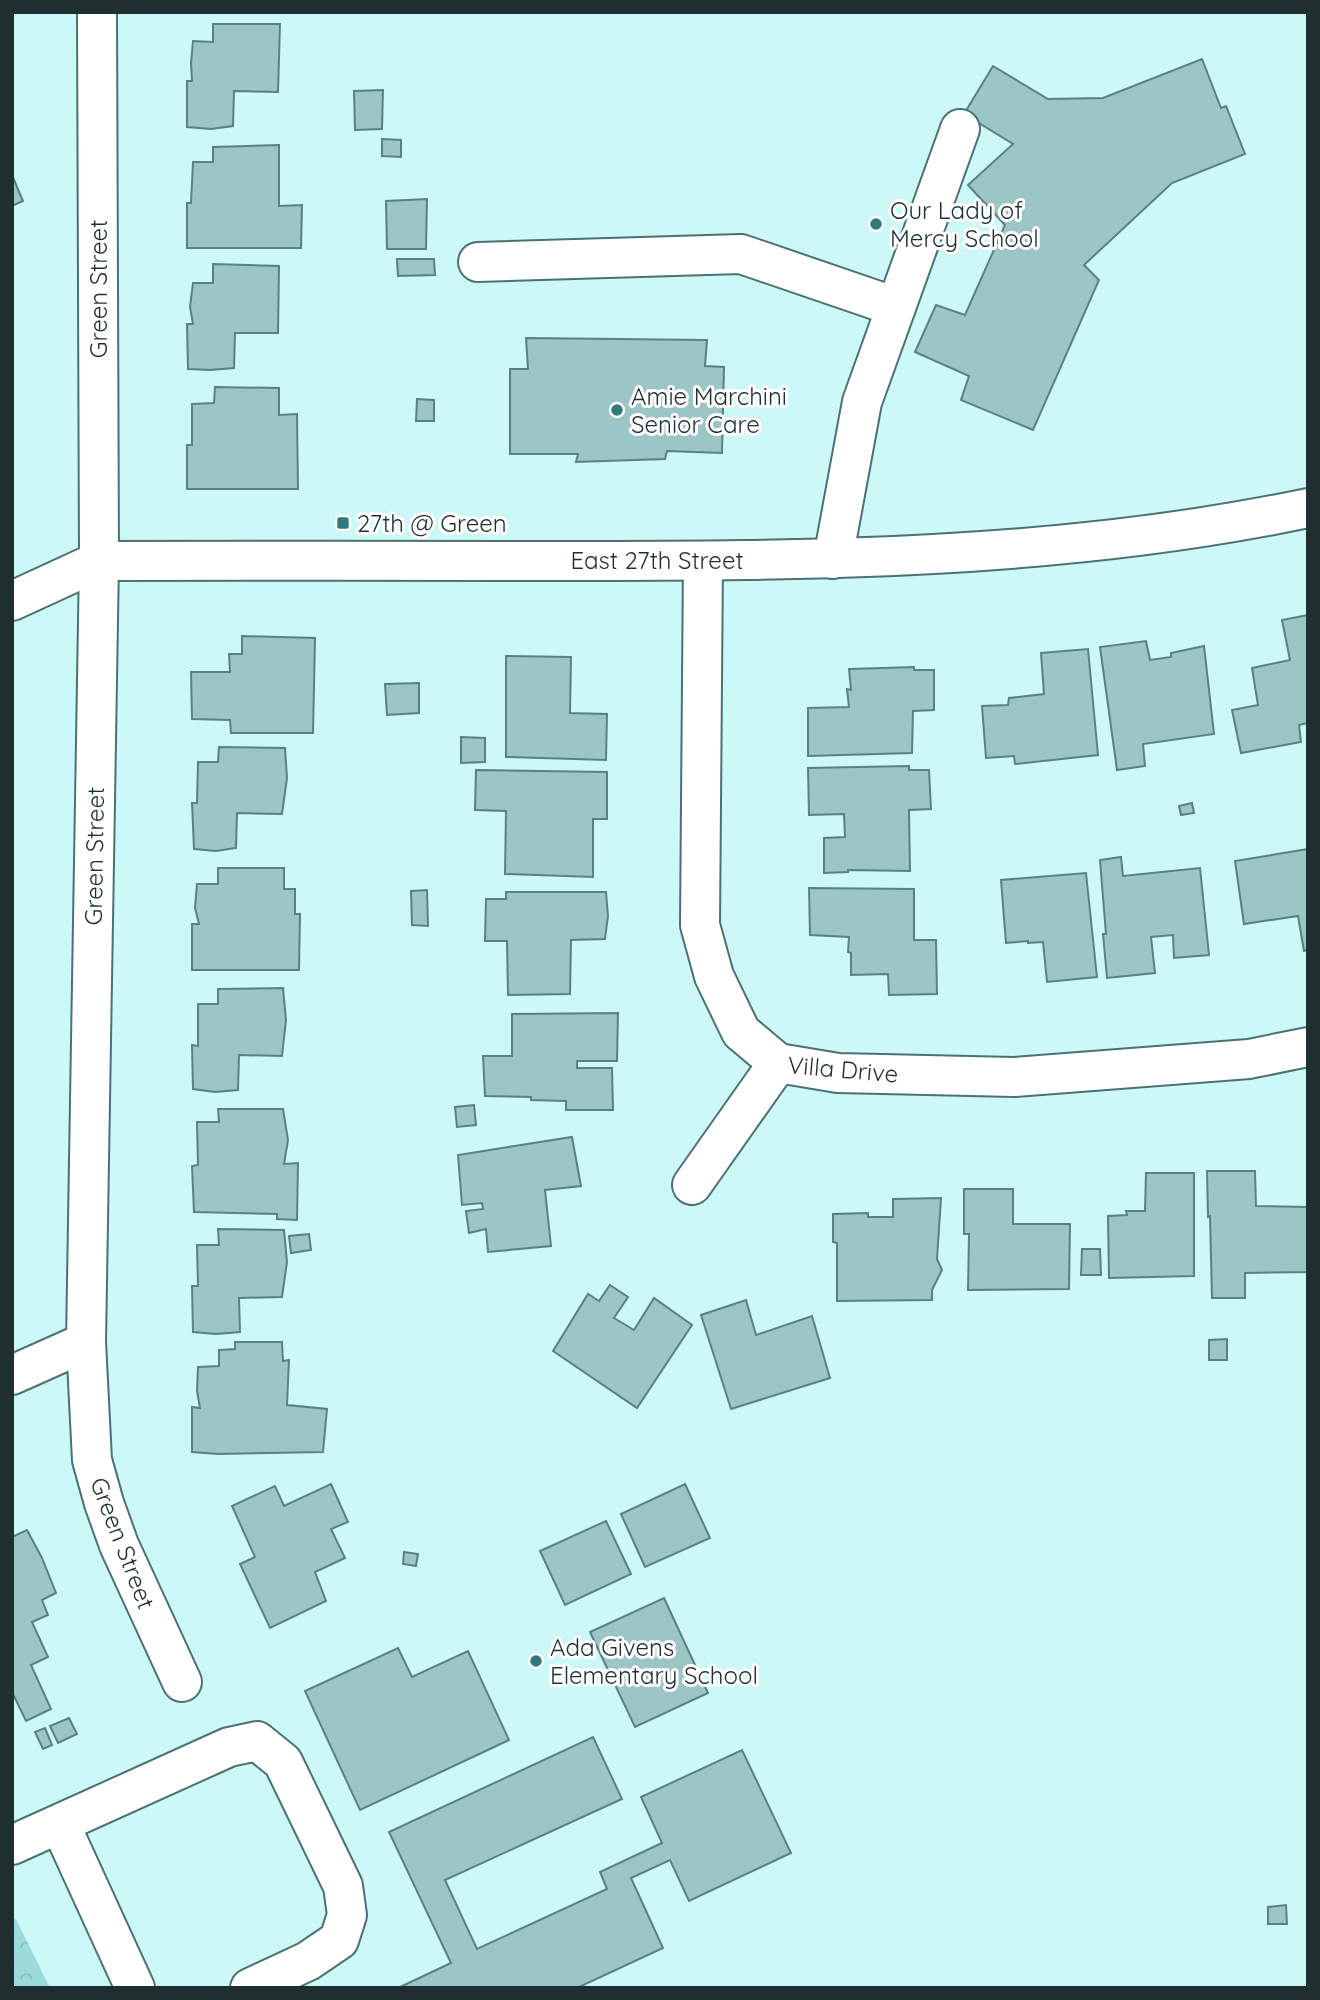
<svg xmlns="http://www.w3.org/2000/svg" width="1320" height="2000" font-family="Quicksand,sans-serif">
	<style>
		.park { fill: url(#park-crowns) }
		.building { fill: #9cc5c5; stroke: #5a8182; stroke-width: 2 }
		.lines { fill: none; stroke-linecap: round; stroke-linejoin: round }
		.minor-casing { stroke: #4b7172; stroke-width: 42 }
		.minor { stroke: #fff; stroke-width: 38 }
		.poi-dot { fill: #307a7b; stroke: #fff; stroke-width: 2.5 }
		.labels { text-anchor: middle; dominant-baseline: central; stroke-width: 6; stroke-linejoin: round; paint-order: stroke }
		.poi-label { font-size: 24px; fill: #1f2f2f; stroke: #fff; text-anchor: start }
		.street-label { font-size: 24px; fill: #1f2f2f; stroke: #fff }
	</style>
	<defs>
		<pattern id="park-crowns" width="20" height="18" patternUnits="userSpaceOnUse" patternTransform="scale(1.75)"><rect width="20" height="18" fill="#9bdbdc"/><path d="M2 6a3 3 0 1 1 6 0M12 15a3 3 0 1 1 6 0" fill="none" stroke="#85bcbd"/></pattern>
	</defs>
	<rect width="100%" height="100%" fill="#cdf8f8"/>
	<polygon class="park" points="16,1919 50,1988 12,1988 12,1921"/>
	<g class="building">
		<polygon points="213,24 280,24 278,92 234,91 233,126 211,129 187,127 187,81 192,81 191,63 193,41 213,42"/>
		<polygon points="1202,59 1221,108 1226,106 1245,154 1172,183 1084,265 1099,280 1033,430 961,400 969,376 915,352 936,305 965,315 1005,225 968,185 1013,144 964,114 993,66 1048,99 1103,98"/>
		<polygon points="383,90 382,129 355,130 354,91"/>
		<polygon points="382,139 401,140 401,157 382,156"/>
		<polygon points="279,145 279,206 302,205 301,248 187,248 187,203 191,203 193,162 213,162 213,147"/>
		<polygon points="12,175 23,201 12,206"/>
		<polygon points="427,199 426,249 387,249 386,201"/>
		<polygon points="397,259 434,259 435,275 398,276"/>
		<polygon points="213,264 279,266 278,333 235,333 234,368 210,370 188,369 187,324 193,324 190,307 193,283 213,283"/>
		<polygon points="526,338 707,340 705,366 724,367 722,453 667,451 665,459 576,462 578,454 510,454 510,369 528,369"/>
		<polygon points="215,387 279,388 279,415 297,414 298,489 187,489 187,445 192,445 192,404 214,403"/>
		<polygon points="417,399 434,400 434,421 416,421"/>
		<polygon points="1308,615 1308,723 1299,725 1301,742 1241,753 1232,710 1258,705 1252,668 1290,660 1282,620"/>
		<polygon points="242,636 315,638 313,733 231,733 230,720 192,719 191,672 230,672 229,654 242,654"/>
		<polygon points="1146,641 1150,660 1171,657 1171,653 1204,646 1214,734 1143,744 1145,766 1117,770 1100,647"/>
		<polygon points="1088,649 1098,755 1015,764 1014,756 986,758 982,706 1008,705 1009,698 1044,694 1041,653"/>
		<polygon points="506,656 571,657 570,713 607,714 606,760 506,757"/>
		<polygon points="914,667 914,670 934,670 934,710 913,711 912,753 808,756 808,708 849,707 847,689 851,690 849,669"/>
		<polygon points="419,683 419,713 387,715 385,684"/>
		<polygon points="461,737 485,738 485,762 461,763"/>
		<polygon points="219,747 285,748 287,778 282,814 237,813 236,848 216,851 194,849 192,803 197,803 198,762 218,762"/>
		<polygon points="909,766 909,770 929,770 931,809 909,810 910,871 848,870 848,872 824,873 824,838 845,837 844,814 809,815 808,768"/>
		<polygon points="476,770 607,772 607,819 593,819 593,877 505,874 506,811 475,810"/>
		<polygon points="1192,803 1194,813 1181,815 1179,806"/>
		<polygon points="1308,849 1308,950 1304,951 1298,916 1244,924 1235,861"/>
		<polygon points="1121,857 1123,876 1200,868 1209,955 1174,958 1173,935 1151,937 1155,973 1107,978 1103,934 1106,934 1100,860"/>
		<polygon points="218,868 284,868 284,889 295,889 295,914 300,914 299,970 192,970 192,924 199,924 195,908 197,884 218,884"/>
		<polygon points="1086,873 1097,977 1047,982 1043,942 1028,943 1028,941 1006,943 1001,880"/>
		<polygon points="809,888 914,889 914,940 936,940 937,994 889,995 888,974 851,975 851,953 848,952 849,937 810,935"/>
		<polygon points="427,890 428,926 412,925 411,891"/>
		<polygon points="506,892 606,892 608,916 605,939 571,940 570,994 508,995 507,941 485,941 486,899 506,899"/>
		<polygon points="283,988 286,1020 282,1056 239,1055 238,1090 215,1092 193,1089 192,1045 198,1046 198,1004 218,1004 218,989"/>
		<polygon points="618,1013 617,1061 577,1061 577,1068 612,1068 613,1110 566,1110 566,1101 531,1100 531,1097 485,1096 483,1056 512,1056 512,1014"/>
		<polygon points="474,1105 476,1125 457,1127 455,1107"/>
		<polygon points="218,1109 283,1109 288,1140 284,1164 298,1163 297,1220 277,1219 277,1214 194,1212 192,1166 198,1165 197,1122 219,1122"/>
		<polygon points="572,1137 581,1186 545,1190 551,1246 488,1252 486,1229 469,1233 466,1211 483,1209 482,1203 462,1205 458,1155"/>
		<polygon points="1207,1171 1255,1171 1256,1206 1308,1207 1308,1272 1245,1273 1245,1298 1212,1298 1210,1216 1208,1217"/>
		<polygon points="1146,1173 1194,1173 1194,1276 1109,1278 1108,1216 1127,1215 1126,1211 1145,1211"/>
		<polygon points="964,1189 1013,1189 1013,1224 1070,1224 1069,1289 968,1290 969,1234 964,1234"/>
		<polygon points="941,1198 937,1259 942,1270 932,1290 932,1300 837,1301 837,1243 833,1242 833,1214 868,1213 868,1217 893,1217 893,1199"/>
		<polygon points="218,1229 284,1230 287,1262 282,1297 239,1298 240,1332 216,1334 193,1332 192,1286 198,1286 197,1245 219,1245"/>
		<polygon points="309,1234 311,1250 291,1253 289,1236"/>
		<polygon points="1082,1249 1100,1249 1101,1275 1081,1275"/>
		<polygon points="610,1285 628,1297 614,1318 634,1330 654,1298 692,1325 637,1408 553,1351 588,1294 599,1301"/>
		<polygon points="746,1300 756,1335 812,1316 830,1378 731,1409 701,1315"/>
		<polygon points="1227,1339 1227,1360 1209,1360 1209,1340"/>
		<polygon points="235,1342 282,1342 283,1361 289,1360 287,1405 327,1409 323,1452 218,1454 192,1452 192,1407 200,1408 197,1391 198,1367 219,1366 219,1350 235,1349"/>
		<polygon points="331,1484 348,1522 331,1529 345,1558 315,1572 326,1601 270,1628 240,1564 255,1557 232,1506 275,1486 284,1506"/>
		<polygon points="685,1484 710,1538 645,1567 621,1514"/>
		<polygon points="606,1521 631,1574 565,1605 540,1551"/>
		<polygon points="27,1530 42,1558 56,1593 42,1600 48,1615 32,1622 48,1657 31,1665 51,1709 26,1721 12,1692 12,1537"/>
		<polygon points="404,1552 418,1554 416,1566 403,1564"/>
		<polygon points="664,1598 708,1693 635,1727 590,1632"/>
		<polygon points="398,1648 412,1677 468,1651 509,1740 360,1810 305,1691"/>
		<polygon points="69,1718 77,1734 58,1743 50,1726"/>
		<polygon points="45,1728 52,1745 43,1749 35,1732"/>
		<polygon points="593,1737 622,1799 445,1880 477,1949 607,1889 600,1872 662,1843 641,1797 742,1750 791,1853 689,1901 670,1860 631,1878 663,1948 577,1988 398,1988 451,1963 389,1832"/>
		<polygon points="1286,1905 1287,1924 1268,1924 1268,1907"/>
	</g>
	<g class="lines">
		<g class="minor-casing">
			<g id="minor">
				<polyline points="97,12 99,561 86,1342 92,1460 104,1503 119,1545 182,1682"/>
				<polyline points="478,262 741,254 896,307"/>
				<polyline points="833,559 862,402 960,129"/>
				<polyline points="703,561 700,925 714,976 741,1032 778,1063 838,1073 1014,1077 1249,1059 1308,1047"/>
				<path d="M12,601L99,561C251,561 404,560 556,561C807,561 1061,560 1308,508"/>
				<polyline points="692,1185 778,1063"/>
				<polyline points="12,1375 86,1342"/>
				<polyline points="60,1824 135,1988"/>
				<polyline points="12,1845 229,1747 257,1741 283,1762 343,1886 347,1915 339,1940 308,1961 250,1988"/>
			</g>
		</g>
		<use href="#minor" class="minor"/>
	</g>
	<g class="poi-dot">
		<circle cx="876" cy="224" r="7"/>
		<circle cx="617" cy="410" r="7"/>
		<rect x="336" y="516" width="14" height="14" rx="3.5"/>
		<circle cx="536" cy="1661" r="7"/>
	</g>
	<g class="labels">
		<g class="poi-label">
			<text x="890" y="210">Our Lady of<tspan x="890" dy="28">Mercy School</tspan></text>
			<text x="631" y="396">Amie Marchini<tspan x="631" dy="28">Senior Care</tspan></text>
			<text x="357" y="523">27th @ Green</text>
			<text x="550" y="1647">Ada Givens<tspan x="550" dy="28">Elementary School</tspan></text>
		</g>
		<g class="street-label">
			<text transform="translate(98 289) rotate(-90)">Green Street</text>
			<text x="657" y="560">East 27th Street</text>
			<text transform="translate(94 856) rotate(-89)">Green Street</text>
			<text transform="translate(843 1069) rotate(5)">Villa Drive</text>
			<text transform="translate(123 1543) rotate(69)">Green Street</text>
		</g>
	</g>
	<rect width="1320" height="2000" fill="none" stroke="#1f2f2f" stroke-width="28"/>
</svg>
